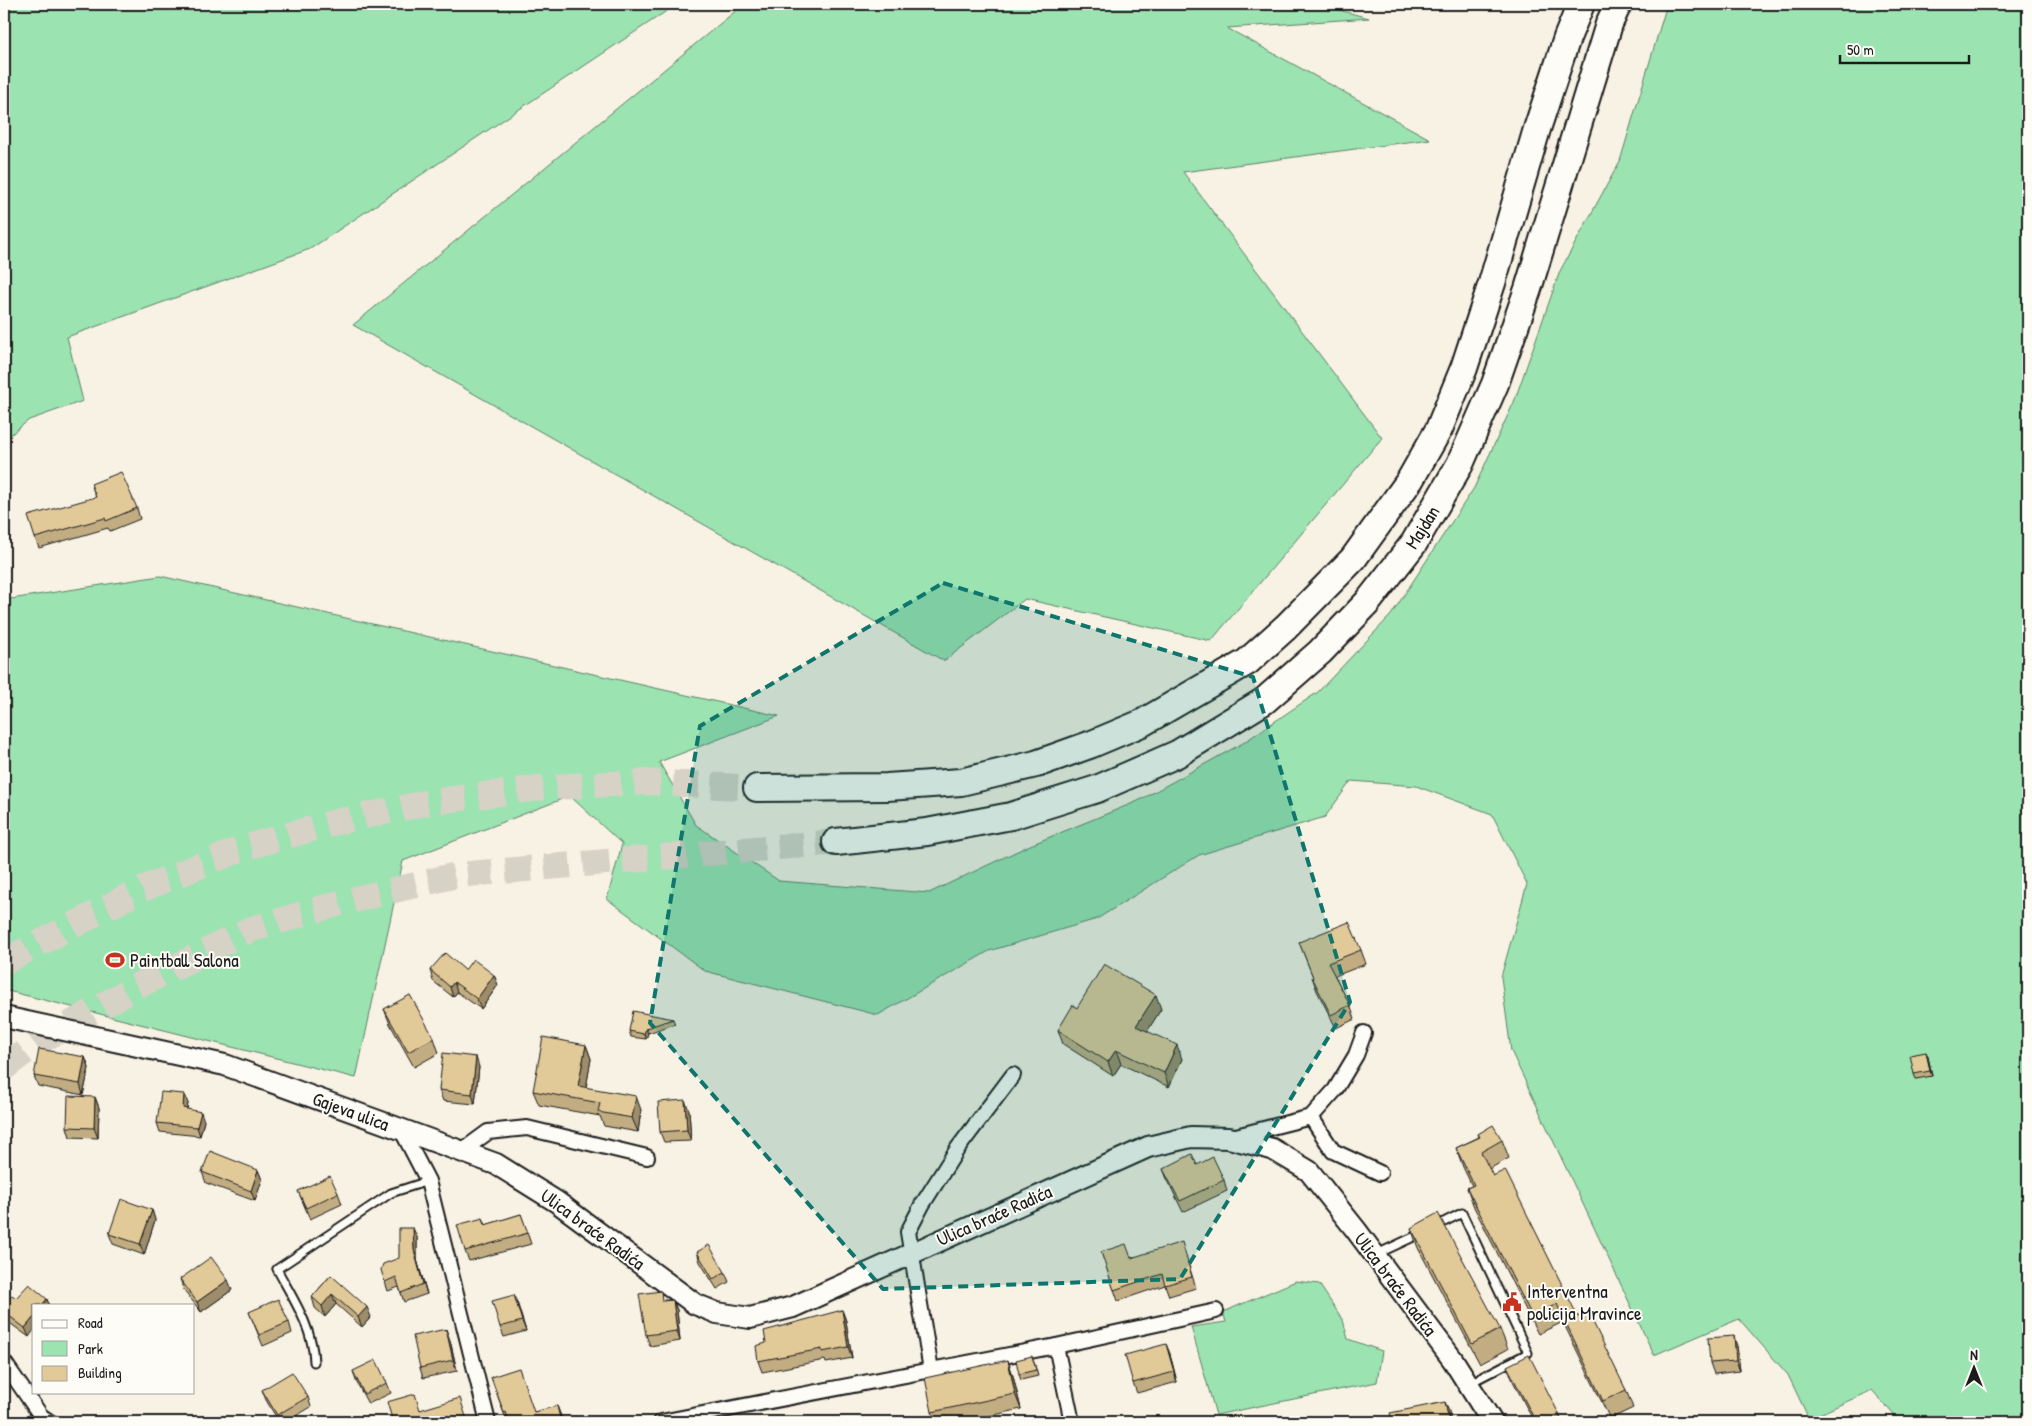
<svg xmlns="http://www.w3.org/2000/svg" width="2032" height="1426" font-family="'Patrick Hand',sans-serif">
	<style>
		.green { fill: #9be3b1; stroke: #5c8066 }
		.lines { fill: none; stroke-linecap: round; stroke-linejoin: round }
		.highway-tunnel { stroke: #d7d2c6; stroke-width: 26; stroke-dasharray: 26 13; stroke-linecap: butt }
		.lane-casing { stroke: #1c1c1c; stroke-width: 11 }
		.street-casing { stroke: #1c1c1c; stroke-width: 18 }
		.secondary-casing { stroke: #1c1c1c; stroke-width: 24 }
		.highway-casing { stroke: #1c1c1c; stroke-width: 30 }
		.lane { stroke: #fdfcf7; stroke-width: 7 }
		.street { stroke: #fdfcf7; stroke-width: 14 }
		.secondary { stroke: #fdfcf7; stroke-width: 20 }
		.highway { stroke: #fdfcf7; stroke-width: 26 }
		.wall { fill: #c2ad83; stroke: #1c1c1c }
		.shaded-wall { fill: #9e8d6a; stroke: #1c1c1c }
		.building { fill: #e2c998; stroke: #1c1c1c }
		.marked { fill: #0f766e; fill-opacity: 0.2; stroke: #0f766e; stroke-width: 4; stroke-dasharray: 10 6; stroke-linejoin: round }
		.labels { text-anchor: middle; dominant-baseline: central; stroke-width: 4; stroke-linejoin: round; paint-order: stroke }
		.street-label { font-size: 19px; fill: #1c1c1c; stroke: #fdfcf7 }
		.poi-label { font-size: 19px; fill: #1c1c1c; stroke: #fdfcf7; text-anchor: start }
	</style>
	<rect width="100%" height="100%" fill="#f8f2e4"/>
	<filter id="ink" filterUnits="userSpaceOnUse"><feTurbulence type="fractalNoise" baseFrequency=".02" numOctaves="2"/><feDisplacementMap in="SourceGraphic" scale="10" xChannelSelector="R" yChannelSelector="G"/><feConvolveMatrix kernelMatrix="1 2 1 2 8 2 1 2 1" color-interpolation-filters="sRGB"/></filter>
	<g filter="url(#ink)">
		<g class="green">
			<polygon points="4,4 677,4 310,249 67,337 83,401 29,420 4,440"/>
			<polygon points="744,4 1316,4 1369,18 1227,28 1430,139 1183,172 1382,438 1211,641 1025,599 944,661 353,325"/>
			<polygon points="1667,4 2028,4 2028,1422 1900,1422 1872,1390 1809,1419 1788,1375 1739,1319 1654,1355 1511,1051 1501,977 1527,884 1492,814 1416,786 1351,781 1325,817 1199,855 1097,919 989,951 878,1015 705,971 607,899 622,844 570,796 403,861 356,1078 4,990 4,600 160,576 779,716 659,762 696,825 779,881 929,893 1028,846 1138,801 1243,743 1318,692 1391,615 1474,488 1514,402 1560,271 1620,161"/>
			<polygon points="1296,1281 1319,1284 1343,1320 1348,1339 1382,1351 1377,1382 1216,1415 1191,1327 1226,1322 1223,1312"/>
		</g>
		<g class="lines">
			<g class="highway-tunnel">
				<polyline points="4,962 140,890 243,848 336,822 430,802 538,788 647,782 757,788"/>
				<polyline points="4,1068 35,1044 139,985 249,930 336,904 457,875 836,842"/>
			</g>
			<g class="lane-casing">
				<g id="lane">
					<polyline points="1436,1226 1462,1213 1528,1353 1470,1383"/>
					<polyline points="1377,1254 1422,1233"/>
					<path d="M314,1362C313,1328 293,1299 277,1269L391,1193L428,1181"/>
				</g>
			</g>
			<g class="street-casing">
				<g id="street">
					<polyline points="1311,1117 1333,1151 1380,1173"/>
					<polyline points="401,1129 428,1181 488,1422"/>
					<polyline points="1232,1137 1311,1117 1335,1090 1356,1055 1364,1033"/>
					<polyline points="462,1151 488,1132 527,1128 647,1157"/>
					<polyline points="1056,1346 1072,1422"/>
					<polyline points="4,1362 41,1416 50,1422"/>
					<polyline points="931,1370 908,1232 922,1205 958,1148 1013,1075"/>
					<polyline points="661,1422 1056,1346 1216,1311"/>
				</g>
			</g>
			<g class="secondary-casing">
				<polyline id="secondary" points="4,1017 225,1065 496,1164 557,1202 695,1304 717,1313 750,1318 793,1307 1148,1147 1191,1137 1229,1138 1272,1149 1309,1171 1356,1230 1453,1360 1492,1422"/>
			</g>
			<g class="highway-casing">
				<g id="highway">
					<polyline points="757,788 887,787 961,782 1036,764 1092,744 1142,723 1247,662 1286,627 1353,559 1410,480 1439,429 1464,368 1492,283 1537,129 1567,38 1581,4"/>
					<polyline points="836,842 927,832 1011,816 1097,789 1177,754 1264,701 1320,652 1367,603 1414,543 1460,464 1495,384 1528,289 1609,24 1618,4"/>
				</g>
			</g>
			<use href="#lane" class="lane"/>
			<use href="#street" class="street"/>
			<use href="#secondary" class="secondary"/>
			<use href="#highway" class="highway"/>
		</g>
		<g class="wall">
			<polygon points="91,484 137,508 140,519 110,531 108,528 39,548 35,538 96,497"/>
			<polygon points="1299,942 1361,950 1366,964 1335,976 1350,1005 1355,1019 1336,1028 1317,991 1312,977 1313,977"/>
			<polygon points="430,970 465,970 494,975 498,985 481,1009 457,992 453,997 433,981"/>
			<polygon points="1077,1008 1161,1009 1147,1031 1182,1059 1169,1087 1121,1064 1113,1076 1063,1044 1058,1030"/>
			<polygon points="384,1009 434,1038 439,1053 414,1067 390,1024"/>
			<polygon points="673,1019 675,1024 648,1033 646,1039 631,1037 629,1031"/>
			<polygon points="586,1045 591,1059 586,1087 641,1110 638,1132 604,1126 600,1116 539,1105 533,1091"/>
			<polygon points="1926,1052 1928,1057 1932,1076 1916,1079 1914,1074"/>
			<polygon points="85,1057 89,1068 83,1095 38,1086 34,1076"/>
			<polygon points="479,1067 475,1104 443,1101 439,1090"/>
			<polygon points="95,1097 99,1108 98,1138 70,1137 67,1127"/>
			<polygon points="188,1103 187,1109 204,1121 200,1136 160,1132 157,1123"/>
			<polygon points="689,1110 691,1141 664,1142 660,1132"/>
			<polygon points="1478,1134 1502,1140 1509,1158 1489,1169 1493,1176 1578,1317 1626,1390 1633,1408 1610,1419 1563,1322 1538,1334 1474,1207 1467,1188 1472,1186 1463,1167 1456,1148 1479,1137"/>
			<polygon points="1197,1165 1224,1180 1227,1191 1183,1212 1167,1179 1163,1169"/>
			<polygon points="258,1170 262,1180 255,1201 206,1183 202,1172"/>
			<polygon points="298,1191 338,1193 342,1204 310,1219"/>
			<polygon points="152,1210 155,1220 144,1255 113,1244 109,1234"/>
			<polygon points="521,1214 531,1244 469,1261 465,1251 483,1218 486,1225"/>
			<polygon points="1411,1228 1500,1329 1508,1349 1480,1364 1418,1248"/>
			<polygon points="417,1237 417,1260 427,1294 404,1302 399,1287 388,1291 385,1282 399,1258"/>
			<polygon points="697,1252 725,1272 729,1282 717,1289 700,1262"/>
			<polygon points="1101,1252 1131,1257 1185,1253 1196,1288 1169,1296 1165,1285 1118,1301"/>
			<polygon points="331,1275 371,1317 362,1327 336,1304 325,1317 315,1308 312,1297"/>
			<polygon points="180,1279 232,1290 201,1312 184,1290"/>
			<polygon points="514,1295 526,1331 504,1337 500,1327"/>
			<polygon points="16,1298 47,1299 49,1305 34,1305 29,1337 4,1319 4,1306"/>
			<polygon points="664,1300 673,1300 677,1310 680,1341 650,1346 646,1335"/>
			<polygon points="842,1310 846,1321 852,1358 826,1363 825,1360 762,1372 758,1361 766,1343"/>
			<polygon points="249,1312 289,1322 292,1333 263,1346"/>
			<polygon points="450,1340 457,1371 423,1378 420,1368"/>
			<polygon points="1166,1344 1170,1354 1177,1382 1137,1393 1133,1383"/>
			<polygon points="1737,1346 1740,1371 1714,1374 1710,1363"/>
			<polygon points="1008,1360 1013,1376 1021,1409 963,1422 936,1422 932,1412"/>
			<polygon points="1034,1362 1038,1376 1021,1380 1019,1374"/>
			<polygon points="1507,1366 1559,1414 1562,1422 1534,1422 1513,1381"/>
			<polygon points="353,1371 387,1383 391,1393 368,1404 356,1381"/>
			<polygon points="491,1377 535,1412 557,1406 563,1422 507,1422"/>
			<polygon points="262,1390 308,1397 311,1407 286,1422 279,1422 266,1400"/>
		</g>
		<g class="shaded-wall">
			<polygon points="494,975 498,985 481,1009 477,999"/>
			<polygon points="454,982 457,992 453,997 450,987"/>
			<polygon points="1156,995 1161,1009 1142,1040 1136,1026"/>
			<polygon points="646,1028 648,1033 646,1039 644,1034"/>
			<polygon points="586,1045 591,1059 584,1100 578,1086"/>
			<polygon points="1177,1045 1182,1059 1169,1087 1164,1073"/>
			<polygon points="1116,1050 1121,1064 1113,1076 1108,1062"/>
			<polygon points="1926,1052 1928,1057 1932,1076 1930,1071"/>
			<polygon points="85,1057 89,1068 83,1095 80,1084"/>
			<polygon points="476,1057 479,1067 475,1104 472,1094"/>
			<polygon points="184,1094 188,1103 186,1117 183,1108"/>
			<polygon points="636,1096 641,1110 638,1132 632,1118"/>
			<polygon points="95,1097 99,1108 98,1138 94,1128"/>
			<polygon points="685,1100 689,1110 691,1141 687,1130"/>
			<polygon points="201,1112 204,1121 200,1136 197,1127"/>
			<polygon points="258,1170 262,1180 255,1201 251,1191"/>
			<polygon points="152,1210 155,1220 144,1255 140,1244"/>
			<polygon points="413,1228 417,1237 417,1260 427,1294 414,1250"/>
			<polygon points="228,1280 232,1290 201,1312 197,1302"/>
			<polygon points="332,1294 336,1304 325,1317 322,1306"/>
			<polygon points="514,1295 518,1305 526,1331 522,1321"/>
			<polygon points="47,1299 49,1305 42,1305"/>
			<polygon points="673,1300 677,1310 680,1341 677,1331"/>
			<polygon points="367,1307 371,1317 362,1327 358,1317"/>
			<polygon points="842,1310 846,1321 852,1358 848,1347"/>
			<polygon points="34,1317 34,1330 29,1337 25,1328"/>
			<polygon points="446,1329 450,1340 457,1371 453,1360"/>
			<polygon points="1734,1336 1737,1346 1740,1371 1736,1361"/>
			<polygon points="1166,1344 1170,1354 1177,1382 1174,1372"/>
			<polygon points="1008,1360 1013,1376 1021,1409 1015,1394"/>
			<polygon points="1445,1402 1449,1411 1451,1422 1449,1422"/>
			<polygon points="557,1406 562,1419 563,1422 561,1422"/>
		</g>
		<g class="building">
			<polygon points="121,472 137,508 106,521 105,518 35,538 28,516 96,497 91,484"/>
			<polygon points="1349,922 1361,950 1328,963 1350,1005 1331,1015 1312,977 1313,977 1299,942"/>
			<polygon points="445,953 465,970 473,959 494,975 477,999 454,982 450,987 430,970"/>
			<polygon points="1104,964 1156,995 1136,1026 1177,1045 1164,1073 1116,1050 1108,1062 1058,1030 1073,1005 1077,1008"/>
			<polygon points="410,995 434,1038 408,1052 384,1009"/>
			<polygon points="633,1011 673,1019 646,1028 644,1034 629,1031"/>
			<polygon points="543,1037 586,1045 578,1086 636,1096 632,1118 598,1112 600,1103 533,1091"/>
			<polygon points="39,1049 85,1057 80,1084 34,1076"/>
			<polygon points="1926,1052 1930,1071 1914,1074 1910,1055"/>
			<polygon points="443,1053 476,1057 472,1094 439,1090"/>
			<polygon points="161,1092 184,1094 183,1108 201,1112 197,1127 157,1123"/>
			<polygon points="68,1096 95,1097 94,1128 67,1127"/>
			<polygon points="685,1100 687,1130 660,1132 658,1102"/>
			<polygon points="1493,1125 1502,1140 1481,1152 1493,1176 1505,1170 1578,1317 1588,1312 1626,1390 1603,1401 1557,1304 1532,1316 1467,1188 1474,1185 1456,1148 1480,1137 1478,1134"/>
			<polygon points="210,1151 258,1170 251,1191 202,1172"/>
			<polygon points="1192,1154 1197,1165 1213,1157 1224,1180 1180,1201 1163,1169"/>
			<polygon points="330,1176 338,1193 306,1208 298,1191"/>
			<polygon points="121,1199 152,1210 140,1244 109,1234"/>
			<polygon points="1438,1213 1500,1329 1472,1344 1411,1228"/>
			<polygon points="521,1214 528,1233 465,1251 457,1225 483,1218 485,1225"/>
			<polygon points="399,1228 413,1228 414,1250 423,1284 401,1293 396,1277 385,1282 381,1270 383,1264 399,1258"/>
			<polygon points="1182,1242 1192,1277 1165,1285 1162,1274 1114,1290 1101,1252 1126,1244 1131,1258"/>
			<polygon points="709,1245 725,1272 713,1279 697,1252"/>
			<polygon points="211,1257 228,1280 197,1302 180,1279"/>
			<polygon points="331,1275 367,1307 358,1317 332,1294 322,1306 312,1297"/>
			<polygon points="29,1284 47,1299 42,1305 34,1305 34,1317 25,1328 4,1312 4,1306 12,1295 16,1298"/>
			<polygon points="661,1291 662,1301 673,1300 677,1331 646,1335 639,1294"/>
			<polygon points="514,1295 522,1321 500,1327 492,1301"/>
			<polygon points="278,1299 289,1322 259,1335 249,1312"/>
			<polygon points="842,1310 848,1347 822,1352 822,1349 758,1361 756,1346 766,1343 764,1331"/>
			<polygon points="446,1329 453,1360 420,1368 413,1336"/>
			<polygon points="1734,1336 1736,1361 1710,1363 1708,1338"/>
			<polygon points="1166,1344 1174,1372 1133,1383 1125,1355"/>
			<polygon points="1529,1355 1559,1414 1542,1422 1536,1422 1507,1366"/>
			<polygon points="1032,1356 1036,1370 1019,1374 1016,1360"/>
			<polygon points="376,1360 387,1383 364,1394 353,1371"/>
			<polygon points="1008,1360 1015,1394 932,1412 925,1378"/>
			<polygon points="519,1368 534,1412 557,1406 561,1422 509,1422 506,1412 504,1413 491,1377"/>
			<polygon points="292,1372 308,1397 277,1415 262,1390"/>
			<polygon points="415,1394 420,1410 460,1398 467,1420 460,1422 393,1422 387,1402"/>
			<polygon points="1445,1402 1449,1422 1392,1422 1390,1413"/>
			<polygon points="4,1413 9,1422 4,1422"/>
			<polygon points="742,1419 742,1422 714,1422"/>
		</g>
	</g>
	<path class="marked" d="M943,583L1253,677L1350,1002L1180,1279L883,1289L650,1023L700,726Z"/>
	<defs>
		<g id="stadium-bare" transform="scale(1.5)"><path d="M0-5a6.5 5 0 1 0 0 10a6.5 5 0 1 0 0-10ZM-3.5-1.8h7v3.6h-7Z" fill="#c8321e" stroke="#fdfcf7" stroke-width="2.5" paint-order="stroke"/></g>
		<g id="civic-bare" transform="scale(1.5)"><path d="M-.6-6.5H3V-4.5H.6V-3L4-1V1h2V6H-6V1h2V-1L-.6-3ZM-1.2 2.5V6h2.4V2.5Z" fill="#c8321e" stroke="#fdfcf7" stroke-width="2.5" paint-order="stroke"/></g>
	</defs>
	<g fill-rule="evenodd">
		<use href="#stadium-bare" x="115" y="960"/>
		<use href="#civic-bare" x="1512" y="1302"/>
	</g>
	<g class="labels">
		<g class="street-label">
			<text transform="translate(1422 527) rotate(-58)">Majdan</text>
			<text transform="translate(351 1111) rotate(20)">Gajeva ulica</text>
			<text transform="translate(994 1215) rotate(-24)">Ulica braće Radića</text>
			<text transform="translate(593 1229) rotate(36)">Ulica braće Radića</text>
			<text transform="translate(1396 1284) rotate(53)">Ulica braće Radića</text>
		</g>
		<g class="poi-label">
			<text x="130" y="960">Paintball Salona</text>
			<text x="1527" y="1291">Interventna<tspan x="1527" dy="22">policija Mravince</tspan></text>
		</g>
	</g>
	<rect width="2032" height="1426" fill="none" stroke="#fdfcf7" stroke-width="20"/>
	<rect x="10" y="10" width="2012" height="1406" fill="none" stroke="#1c1c1c" stroke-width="2" filter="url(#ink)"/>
	<rect x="32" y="1304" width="162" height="90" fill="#fdfcf7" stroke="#a3a29f"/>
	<rect x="42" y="1320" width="25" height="8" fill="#fdfcf7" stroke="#a3a29f"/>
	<text x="78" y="1328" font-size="15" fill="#1c1c1c">Road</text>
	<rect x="42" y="1341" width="25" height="15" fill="#9be3b1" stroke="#a3a29f"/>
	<text x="78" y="1354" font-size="15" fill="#1c1c1c">Park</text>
	<rect x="42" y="1366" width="25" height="15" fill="#e2c998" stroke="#a3a29f"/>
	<text x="78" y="1378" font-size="15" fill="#1c1c1c">Building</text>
	<g transform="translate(1974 1368)" stroke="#fdfcf7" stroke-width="4" paint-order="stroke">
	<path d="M0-4L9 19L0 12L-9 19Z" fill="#1c1c1c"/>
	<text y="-8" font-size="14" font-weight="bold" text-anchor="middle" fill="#1c1c1c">N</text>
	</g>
	<path d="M1840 55v8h129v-8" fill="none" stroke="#1c1c1c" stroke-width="2.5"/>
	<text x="1847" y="55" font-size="15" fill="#1c1c1c" stroke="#fdfcf7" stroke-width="4" paint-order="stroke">50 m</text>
</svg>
